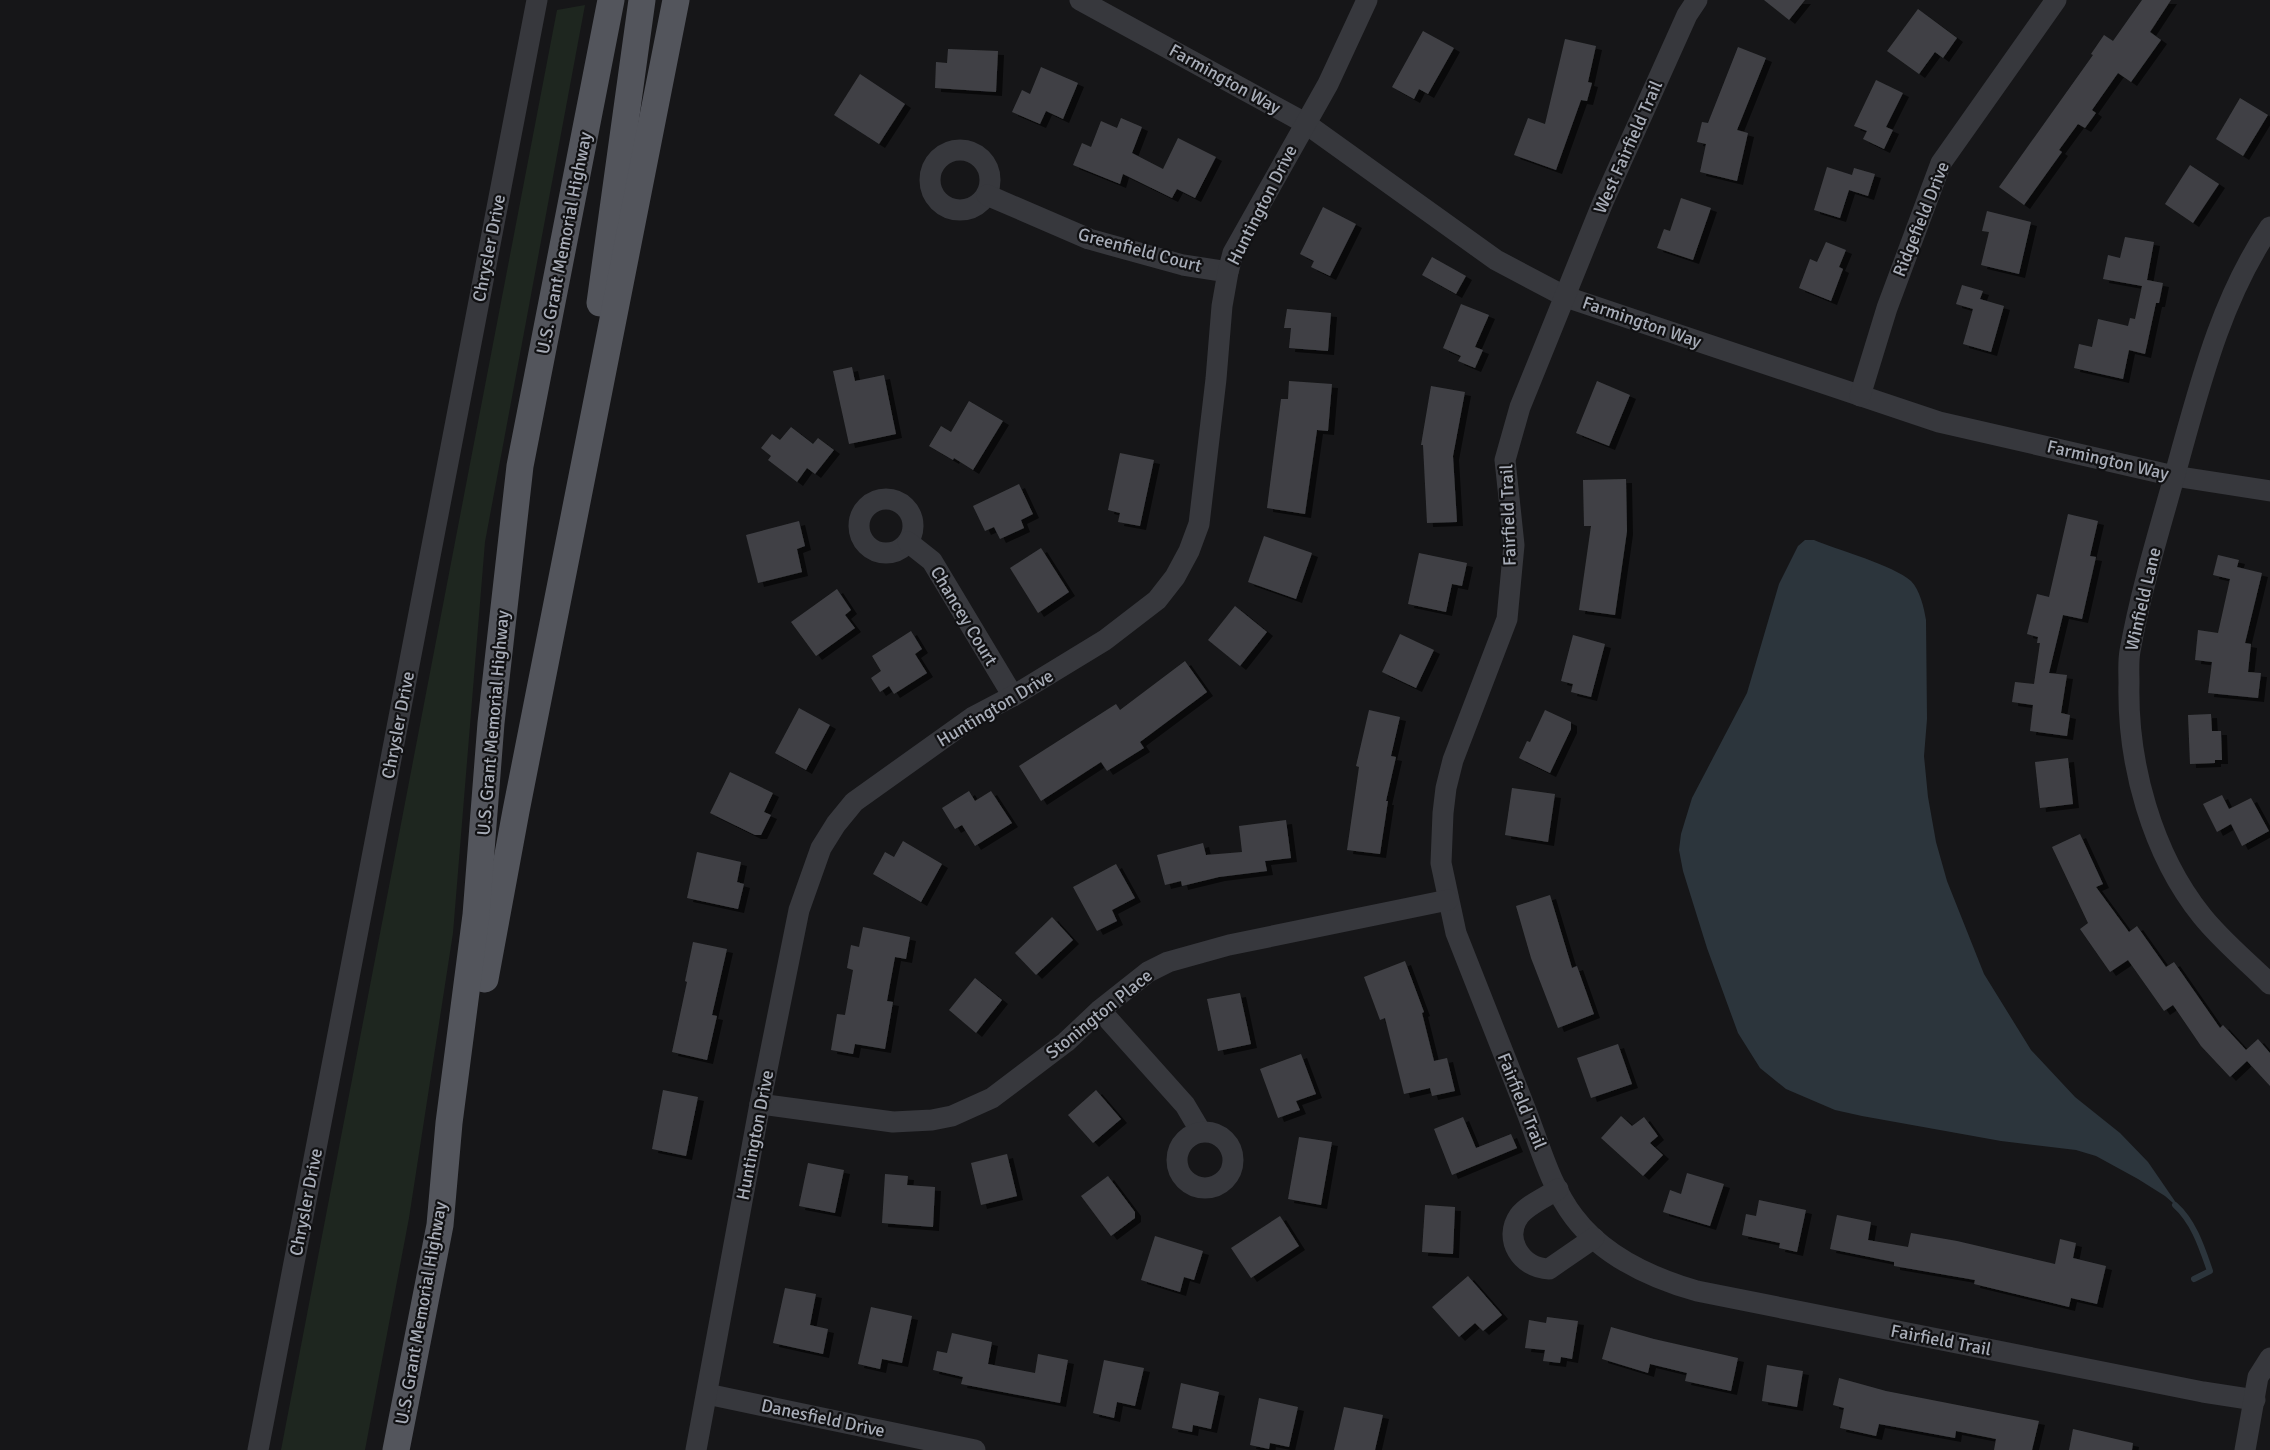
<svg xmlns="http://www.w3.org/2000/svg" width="2270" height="1450" font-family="Signika,sans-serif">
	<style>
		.green { fill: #1e261f }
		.water { fill: #2c353c }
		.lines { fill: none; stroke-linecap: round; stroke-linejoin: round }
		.stream { stroke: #2c353c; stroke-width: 6 }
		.building { fill: #404145; filter: url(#shadow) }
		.minor { stroke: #37383d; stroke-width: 21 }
		.major { stroke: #53555c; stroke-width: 27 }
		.labels { text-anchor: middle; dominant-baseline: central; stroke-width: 4.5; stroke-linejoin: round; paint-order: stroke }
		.street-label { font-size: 18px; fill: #a8adb8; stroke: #111113 }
	</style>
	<defs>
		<filter id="shadow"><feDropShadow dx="6" dy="4" stdDeviation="0" flood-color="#0009"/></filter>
	</defs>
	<rect width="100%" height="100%" fill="#161618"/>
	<polygon class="green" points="585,5 485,542 453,933 409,1218 365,1450 281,1450 557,10"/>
	<path class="water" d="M1805,540H1814C1838,550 1893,565 1911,581C1920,590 1924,608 1926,620L1927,719L1924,756L1928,797L1936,842L1947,881L1984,974L2031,1050L2075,1097L2120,1133L2148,1162L2181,1210L2165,1196L2138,1179L2096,1156L2076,1150L2001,1141L1862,1116L1835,1110L1786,1089L1760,1068L1738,1033L1707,948L1683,871L1679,850L1681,834L1692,798L1747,693L1779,584L1798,546Z"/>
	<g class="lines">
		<path class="stream" d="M2175,1205C2194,1222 2202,1248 2210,1271L2194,1279"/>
	</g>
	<g class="building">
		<polygon points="1764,0 1805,0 1789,20"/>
		<polygon points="2142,0 2171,0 2150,32 2161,40 2131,82 2118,73 2092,110 2096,113 2085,128 2078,124 2059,150 2062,152 2024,205 1999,187 2093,55 2091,54 2104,35 2113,41"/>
		<polygon points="1918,9 1957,38 1943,58 1935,52 1919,74 1887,51"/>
		<polygon points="1423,31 1454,48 1428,94 1419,89 1414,99 1392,87"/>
		<polygon points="1565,39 1596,46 1588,82 1592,83 1587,101 1581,100 1556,170 1514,155 1528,118 1545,124"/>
		<polygon points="1738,47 1766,58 1737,130 1748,133 1737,181 1700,172 1706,144 1697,142 1702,122 1708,123"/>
		<polygon points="948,49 998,51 996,92 935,88 936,62 947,63"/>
		<polygon points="1041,67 1078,83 1063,119 1046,111 1040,124 1012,112 1022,90 1030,94"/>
		<polygon points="860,74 905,104 879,144 834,115"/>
		<polygon points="1876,80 1903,93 1886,127 1893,130 1884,149 1863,139 1867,131 1854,126"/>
		<polygon points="2240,98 2268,115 2243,156 2216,139"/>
		<polygon points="1121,118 1142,127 1132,153 1163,169 1178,138 1216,157 1195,198 1177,189 1172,198 1123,174 1120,184 1073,165 1082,143 1091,147 1101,121 1117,128"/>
		<polygon points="2190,165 2219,184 2193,223 2165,204"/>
		<polygon points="1827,167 1852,175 1854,168 1875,174 1868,196 1849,190 1840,218 1814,210"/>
		<polygon points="1681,198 1711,208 1693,260 1657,248 1664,229 1670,231"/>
		<polygon points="1323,207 1356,224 1330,276 1311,267 1314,261 1300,254"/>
		<polygon points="1987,211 2031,222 2019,274 1981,265 1989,232 1982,231"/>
		<polygon points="2125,237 2154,242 2147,280 2163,283 2159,303 2156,303 2145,354 2129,350 2123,379 2074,368 2079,344 2092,347 2098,319 2128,326 2130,318 2135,319 2142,286 2103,279 2108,255 2120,258"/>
		<polygon points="1826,242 1846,250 1839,267 1843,269 1831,301 1799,288 1810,259 1817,262"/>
		<polygon points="1432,257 1466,276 1456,294 1422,275"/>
		<polygon points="1962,285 1983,291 1980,299 2004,306 1991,352 1963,344 1973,309 1956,304"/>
		<polygon points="1461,304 1489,315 1475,347 1483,350 1475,368 1458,361 1461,356 1443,348"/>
		<polygon points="1287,309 1331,313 1328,351 1289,348 1291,328 1284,328"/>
		<polygon points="852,367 855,381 884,375 896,434 849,444 833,371"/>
		<polygon points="1289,381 1332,384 1328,431 1317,430 1305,514 1267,508 1281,399 1288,399"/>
		<polygon points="1597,381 1630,395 1609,446 1576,433"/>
		<polygon points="1431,386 1465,392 1453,456 1457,522 1427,523 1423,445 1421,445"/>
		<polygon points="969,401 1003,421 973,470 954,458 953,460 929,446 941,426 951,432"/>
		<polygon points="791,427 813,444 818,438 834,450 815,474 807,468 797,482 768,460 771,456 761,448 772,434 780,440"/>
		<polygon points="1120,453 1154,460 1140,526 1118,522 1120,513 1108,510"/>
		<polygon points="1626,479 1627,531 1615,615 1579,610 1591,526 1584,526 1583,480"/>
		<polygon points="1019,484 1033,514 1021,520 1024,528 1000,539 994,527 985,531 973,506"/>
		<polygon points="2068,514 2098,521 2090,556 2096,557 2082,619 2063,615 2049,673 2067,675 2061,713 2070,715 2067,736 2030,731 2033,705 2012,702 2015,682 2034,684 2040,643 2037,643 2038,637 2027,634 2037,594 2049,597"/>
		<polygon points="799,521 805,546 797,549 802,572 758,583 746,535"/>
		<polygon points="1264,536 1312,553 1296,599 1248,582"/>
		<polygon points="1041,548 1069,592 1038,613 1010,568"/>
		<polygon points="1419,553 1467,563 1462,586 1452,584 1446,612 1408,604"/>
		<polygon points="2218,555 2239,560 2237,567 2262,573 2245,643 2251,644 2248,672 2261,673 2258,698 2208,693 2212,662 2195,660 2198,630 2218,633 2230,579 2213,575"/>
		<polygon points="837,589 851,610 845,615 855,628 816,656 791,622"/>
		<polygon points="1235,606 1267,632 1240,666 1208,640"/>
		<polygon points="911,631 922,649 915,654 927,673 894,694 889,686 880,692 871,678 881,671 872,656"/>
		<polygon points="1400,634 1434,650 1416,688 1382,672"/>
		<polygon points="1573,635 1605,644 1591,697 1571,692 1573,684 1561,681"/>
		<polygon points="1185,661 1207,692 1140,742 1144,748 1107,771 1101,762 1041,801 1019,766 1116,704 1120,710"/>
		<polygon points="799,708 830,725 806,770 775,753"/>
		<polygon points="1369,710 1400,717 1391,756 1396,757 1386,801 1388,801 1380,854 1347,850 1359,767 1356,766"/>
		<polygon points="1545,710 1571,722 1571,729 1550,773 1519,758 1527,741 1530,742"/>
		<polygon points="2211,714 2212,731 2221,731 2222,760 2215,760 2215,763 2190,764 2188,715"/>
		<polygon points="2068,758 2073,804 2040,808 2035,762"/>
		<polygon points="730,772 773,793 764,812 771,815 761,835 755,835 710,813"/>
		<polygon points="1512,788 1555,794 1548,842 1505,835"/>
		<polygon points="969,791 975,801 991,791 1012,823 975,846 962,825 955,829 942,808"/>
		<polygon points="2222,795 2229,809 2251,798 2269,831 2242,846 2231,824 2217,832 2203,804"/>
		<polygon points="1286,820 1291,858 1265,861 1267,871 1219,877 1182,886 1181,881 1165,885 1157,855 1203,843 1206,855 1242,852 1239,826"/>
		<polygon points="2080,834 2103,884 2096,887 2129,932 2137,926 2166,967 2174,962 2220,1028 2223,1025 2246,1050 2258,1039 2270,1053 2270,1086 2247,1061 2230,1077 2201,1046 2173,1005 2164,1011 2128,960 2110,972 2080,929 2088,923 2052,847"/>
		<polygon points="903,841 942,864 921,902 873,874 885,852 894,857"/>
		<polygon points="697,852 741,862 737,882 744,884 738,909 687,898"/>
		<polygon points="1116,864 1135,898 1112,910 1117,921 1097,931 1073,887"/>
		<polygon points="1550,895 1572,968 1577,966 1594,1014 1558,1028 1531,958 1516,906"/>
		<polygon points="1052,917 1073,940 1036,975 1015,953"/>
		<polygon points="863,927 910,937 906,959 895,957 887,1001 893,1002 885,1049 855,1044 853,1054 831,1050 837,1014 845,1015 853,970 847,968 851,945 859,947"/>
		<polygon points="693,942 727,949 712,1015 717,1016 707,1060 672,1052 687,982 685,981"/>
		<polygon points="1405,961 1424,1012 1422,1013 1434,1061 1447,1058 1455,1091 1432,1096 1430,1088 1404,1094 1385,1018 1380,1020 1364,977"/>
		<polygon points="975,978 1002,1000 976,1033 949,1010"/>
		<polygon points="1240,993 1251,1044 1218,1051 1207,999"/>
		<polygon points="1618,1044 1632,1084 1591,1098 1577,1058"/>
		<polygon points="1301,1054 1316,1094 1296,1101 1300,1110 1278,1118 1260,1069"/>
		<polygon points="663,1090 698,1097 686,1156 652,1149"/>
		<polygon points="1096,1090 1121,1119 1093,1143 1068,1115"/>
		<polygon points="1621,1116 1632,1126 1644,1117 1658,1136 1650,1143 1663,1155 1643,1176 1601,1138"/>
		<polygon points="1463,1117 1476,1148 1511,1134 1517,1148 1452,1175 1434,1129"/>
		<polygon points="1299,1137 1332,1142 1321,1205 1288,1199"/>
		<polygon points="1007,1154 1017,1196 981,1205 971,1163"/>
		<polygon points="808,1163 844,1170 835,1213 799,1206"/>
		<polygon points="1687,1173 1724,1184 1710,1226 1663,1212 1670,1190 1681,1194"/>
		<polygon points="885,1174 908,1176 907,1185 935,1187 933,1227 882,1223"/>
		<polygon points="1108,1176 1135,1212 1135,1218 1111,1236 1081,1196"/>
		<polygon points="1759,1200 1806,1210 1797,1252 1779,1248 1780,1243 1742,1235 1746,1214 1756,1216"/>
		<polygon points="1425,1205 1455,1207 1453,1254 1422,1252"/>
		<polygon points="1837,1215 1871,1222 1868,1240 1908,1247 1911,1233 1957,1241 2055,1264 2060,1239 2076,1243 2073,1258 2106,1266 2097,1304 2071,1298 2069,1307 1974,1284 1975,1280 1894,1266 1894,1262 1830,1249"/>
		<polygon points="1280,1216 1299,1246 1251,1278 1231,1248"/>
		<polygon points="1155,1236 1203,1251 1194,1280 1184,1277 1180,1292 1141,1280"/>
		<polygon points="1468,1276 1502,1315 1483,1331 1475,1323 1459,1337 1432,1307"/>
		<polygon points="785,1288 816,1294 810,1325 828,1329 823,1354 773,1343"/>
		<polygon points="871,1307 912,1316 902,1363 882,1359 880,1369 858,1364"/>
		<polygon points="1547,1317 1578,1321 1572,1359 1561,1357 1560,1363 1543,1361 1545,1350 1525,1348 1529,1320 1546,1323"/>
		<polygon points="1611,1327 1654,1339 1738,1358 1731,1391 1685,1381 1687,1373 1650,1364 1648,1373 1602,1359"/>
		<polygon points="952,1333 992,1342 988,1364 1035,1373 1038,1354 1068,1360 1060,1403 961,1384 963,1377 933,1370 937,1351 947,1353"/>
		<polygon points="1104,1360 1144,1368 1135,1406 1117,1402 1114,1418 1093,1413"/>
		<polygon points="1767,1365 1803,1371 1797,1407 1762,1401"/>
		<polygon points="1839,1378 1886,1391 2039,1421 2032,1450 1994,1450 1996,1439 1956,1431 1955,1438 1879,1424 1876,1436 1840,1428 1844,1408 1833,1405"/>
		<polygon points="1181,1383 1219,1392 1211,1429 1193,1425 1192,1432 1172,1428"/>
		<polygon points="1259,1398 1298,1407 1289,1447 1270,1443 1269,1449 1250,1445"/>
		<polygon points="1344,1407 1383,1415 1375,1450 1334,1450"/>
		<polygon points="2073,1429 2133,1443 2132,1450 2069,1450"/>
	</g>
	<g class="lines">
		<g class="minor">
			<polyline points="1080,0 1305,123 1496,260 1566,297 1939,422 2174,476 2270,491"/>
			<path d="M1697,0L1687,15L1603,202L1520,407L1505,460L1514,545L1507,619L1453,760L1446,788L1443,813L1441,863L1456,933C1480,993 1503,1053 1527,1113C1540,1147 1551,1187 1574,1217C1604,1257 1651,1278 1697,1291L2203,1392L2255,1400"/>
			<circle cx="960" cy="180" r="30"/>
			<polyline points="987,195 1089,239 1183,265 1228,272"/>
			<path d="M2270,227C2221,299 2200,384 2177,467C2160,528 2141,589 2130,651C2128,662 2129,673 2129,683C2127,763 2152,854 2202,916C2222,941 2248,962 2270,984"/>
			<polyline points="1860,396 1887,308 1941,163 2056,0"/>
			<circle cx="886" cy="526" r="27"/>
			<polyline points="908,542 932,561 1013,696"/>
			<polyline points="1100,1010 1185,1105 1201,1132"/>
			<polyline points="760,1104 893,1122 932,1120 952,1116 992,1098 1066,1042 1100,1010 1148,972 1168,962 1229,945 1448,900"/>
			<circle cx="1205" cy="1160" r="28"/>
			<path d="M1558,1189C1546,1197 1527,1205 1519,1216C1503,1239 1521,1268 1549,1269L1594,1238"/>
			<polyline points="707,1394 975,1450"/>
			<polyline points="258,1450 537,0"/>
			<polyline points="696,1450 760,1104 799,910 821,848 836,824 854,802 973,717 1013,696 1105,640 1157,600 1175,577 1189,551 1199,524 1216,379 1222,306 1228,272 1233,253 1328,84 1367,0"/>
			<polyline points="2245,1450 2258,1377 2270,1358"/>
		</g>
		<g class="major">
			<polyline points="600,303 642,0"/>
			<polyline points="485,979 516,811 676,0"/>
			<polyline points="396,1450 440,1225 449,1123 476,915 491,723 520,466 611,0"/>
		</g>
	</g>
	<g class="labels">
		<g class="street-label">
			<text transform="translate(1225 79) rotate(29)">Farmington Way</text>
			<text transform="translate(1628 147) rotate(-66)">West Fairfield Trail</text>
			<text transform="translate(1262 205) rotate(-63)">Huntington Drive</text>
			<text transform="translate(1921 219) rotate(-68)">Ridgefield Drive</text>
			<text transform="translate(564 243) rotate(-79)">U.S. Grant Memorial Highway</text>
			<text transform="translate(489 248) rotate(-79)">Chrysler Drive</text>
			<text transform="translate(1140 250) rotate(15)">Greenfield Court</text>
			<text transform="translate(1642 322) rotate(19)">Farmington Way</text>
			<text transform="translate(2108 460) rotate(13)">Farmington Way</text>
			<text transform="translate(1508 515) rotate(-92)">Fairfield Trail</text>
			<text transform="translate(2143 599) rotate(-77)">Winfield Lane</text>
			<text transform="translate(964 616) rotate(59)">Chancey Court</text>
			<text transform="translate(995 708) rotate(-31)">Huntington Drive</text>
			<text transform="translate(493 723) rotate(-85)">U.S. Grant Memorial Highway</text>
			<text transform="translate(398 725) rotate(-79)">Chrysler Drive</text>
			<text transform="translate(1099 1014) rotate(-39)">Stonington Place</text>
			<text transform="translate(1522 1101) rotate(68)">Fairfield Trail</text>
			<text transform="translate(755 1135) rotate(-79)">Huntington Drive</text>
			<text transform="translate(306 1202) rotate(-79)">Chrysler Drive</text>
			<text transform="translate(421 1313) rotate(-80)">U.S. Grant Memorial Highway</text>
			<text transform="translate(1941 1340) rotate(11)">Fairfield Trail</text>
			<text transform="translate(823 1418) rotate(12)">Danesfield Drive</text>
		</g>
	</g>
</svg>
